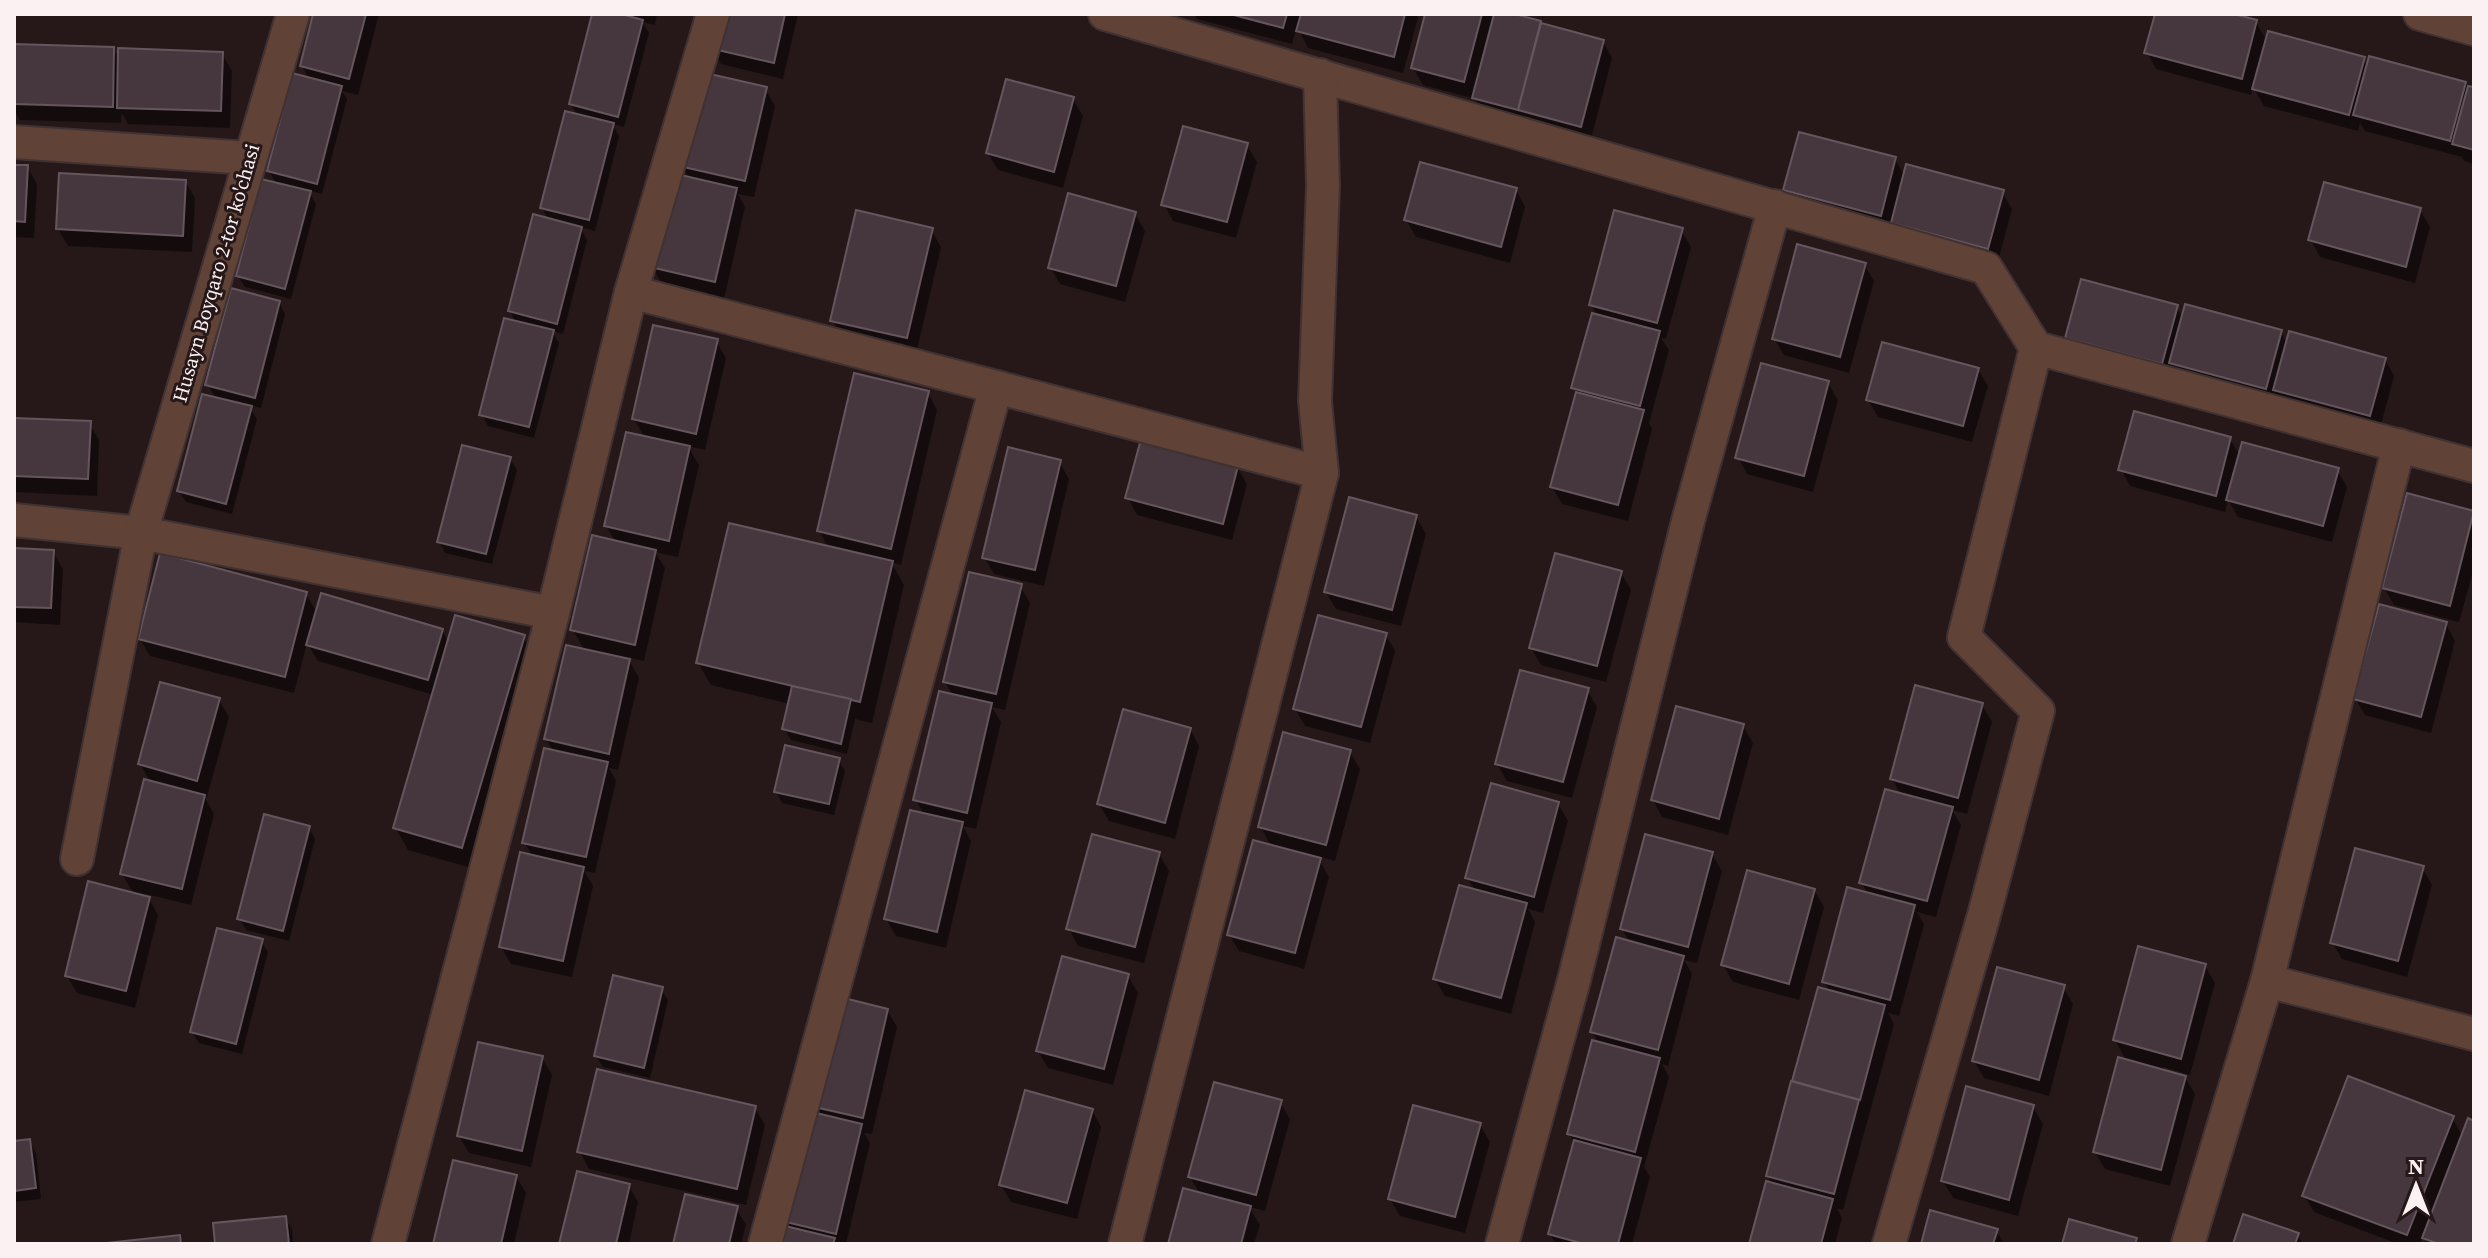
<svg xmlns="http://www.w3.org/2000/svg" width="2488" height="1258" font-family="'Source Serif 4',serif">
	<style>
		.shadow { fill: #0007 }
		.building { fill: #46373f; stroke: #65555d; stroke-width: 2 }
		.lines { fill: none; stroke-linecap: round; stroke-linejoin: round }
		.minor-casing { stroke: #403132; stroke-width: 36 }
		.minor { stroke: #604237; stroke-width: 32 }
		.labels { text-anchor: middle; dominant-baseline: central; stroke-width: 6; stroke-linejoin: round; paint-order: stroke }
		.street-label { font-size: 20px; fill: #fcf1f2; stroke: #261718 }
	</style>
	<rect width="100%" height="100%" fill="#261718"/>
	<g class="shadow">
		<polygon points="315,14 379,14 358,95 342,91 347,99 322,194 308,190 316,204 291,299 245,287 238,276 277,185 269,171 310,80 302,66"/>
		<polygon points="594,14 657,14 655,25 642,22 649,33 624,127 612,124 619,136 595,231 580,227 587,240 563,334 552,331 559,343 534,438 488,426 482,415 516,323 510,311 549,220 542,208 578,116 571,104"/>
		<polygon points="719,14 798,14 783,79 721,64 711,47"/>
		<polygon points="1194,14 1416,14 1418,18 1403,73 1308,48 1297,27 1292,44 1197,19"/>
		<polygon points="1428,14 1507,14 1603,41 1612,58 1590,143 1481,109 1475,99 1423,85 1413,68"/>
		<polygon points="2157,14 2226,14 2256,22 2267,41 2363,58 2368,67 2465,84 2474,89 2474,164 2464,161 2462,157 2365,131 2360,123 2358,131 2264,106 2253,87 2251,95 2156,69 2147,52"/>
		<polygon points="14,46 113,49 120,61 222,54 232,71 230,128 128,124 122,113 121,123 20,120 14,110"/>
		<polygon points="765,89 775,106 754,197 738,194 745,207 724,299 662,284 652,267 689,179 682,166"/>
		<polygon points="1073,99 1083,116 1063,188 998,170 988,153"/>
		<polygon points="1247,145 1257,162 1236,238 1173,221 1164,204"/>
		<polygon points="1895,159 1905,177 2002,192 2012,209 1997,265 1903,240 1892,222 1890,232 1795,207 1785,190"/>
		<polygon points="14,167 27,167 37,184 34,238 14,237"/>
		<polygon points="185,181 195,198 192,252 68,246 58,229"/>
		<polygon points="1516,190 1525,207 1510,263 1416,237 1406,220"/>
		<polygon points="2420,210 2430,227 2415,283 2320,257 2311,240"/>
		<polygon points="1135,214 1145,231 1125,302 1060,284 1050,267"/>
		<polygon points="931,230 941,247 916,354 842,337 832,320"/>
		<polygon points="1681,230 1691,247 1666,339 1661,338 1669,350 1649,423 1652,429 1628,521 1562,504 1552,487 1577,394 1574,387 1598,317 1591,304"/>
		<polygon points="1864,264 1874,281 1849,373 1784,355 1774,338"/>
		<polygon points="279,302 285,314 261,408 248,405 257,419 232,514 186,502 179,491 216,399 208,385"/>
		<polygon points="2176,307 2183,318 2281,332 2287,344 2385,359 2394,376 2379,432 2285,407 2278,395 2275,405 2181,379 2174,368 2171,380 2077,354 2067,337"/>
		<polygon points="716,341 726,358 705,450 688,446 699,465 678,557 655,552 665,568 644,661 627,657 639,678 618,770 609,768 616,781 595,873 584,871 593,886 572,977 511,964 501,947 533,857 524,842 554,752 546,739 585,651 573,630 616,542 606,526 645,438 634,419"/>
		<polygon points="1978,369 1988,386 1972,442 1878,417 1868,400"/>
		<polygon points="1828,383 1838,400 1813,492 1747,474 1738,457"/>
		<polygon points="928,393 937,410 901,565 891,562 904,585 872,723 855,719 847,754 791,740 784,729 790,704 711,685 698,663 829,548 819,531"/>
		<polygon points="14,420 89,423 99,440 97,496 14,492"/>
		<polygon points="2230,439 2240,456 2337,470 2347,487 2332,542 2238,517 2228,500 2225,512 2130,486 2121,469"/>
		<polygon points="510,459 517,470 492,564 445,553 439,541"/>
		<polygon points="1059,462 1069,479 1044,586 994,574 984,557"/>
		<polygon points="1237,467 1247,484 1232,540 1137,515 1128,498"/>
		<polygon points="2409,496 2474,513 2474,568 2459,622 2394,605 2384,588"/>
		<polygon points="1416,517 1426,534 1401,626 1336,609 1326,592"/>
		<polygon points="14,550 53,552 63,569 60,625 14,622"/>
		<polygon points="1621,573 1631,590 1606,682 1541,665 1531,648"/>
		<polygon points="1020,586 1030,603 1005,710 992,707 1001,722 976,829 963,826 971,841 946,948 896,936 886,919 924,815 916,800 953,696 945,682"/>
		<polygon points="306,594 317,613 442,630 449,643 523,637 536,659 475,869 408,850 395,827 434,695 318,661 307,643 294,693 150,656 140,639"/>
		<polygon points="2446,624 2455,641 2431,733 2365,715 2355,698"/>
		<polygon points="1385,634 1395,651 1370,743 1305,726 1295,709"/>
		<polygon points="1587,690 1597,707 1572,798 1507,781 1497,764"/>
		<polygon points="219,700 229,717 207,797 204,796 214,814 191,905 146,894 158,915 135,1008 77,993 67,976 135,895 122,874 151,783 140,764"/>
		<polygon points="1982,705 1992,722 1967,814 1952,810 1961,825 1936,917 1917,912 1924,924 1899,1016 1888,1013 1894,1024 1843,1210 1837,1209 1842,1218 1835,1244 1751,1244 1773,1185 1768,1176 1819,989 1830,992 1824,982 1868,895 1862,883 1901,795 1892,779"/>
		<polygon points="1743,726 1753,743 1728,835 1662,817 1653,800"/>
		<polygon points="1190,729 1199,746 1175,839 1109,821 1099,804"/>
		<polygon points="1350,752 1360,769 1335,861 1317,856 1329,877 1304,969 1239,951 1229,934 1272,848 1260,826"/>
		<polygon points="838,760 845,771 834,815 782,803 776,792"/>
		<polygon points="1558,804 1568,821 1543,913 1528,909 1535,922 1511,1014 1445,996 1435,979 1475,891 1468,878"/>
		<polygon points="309,828 315,839 289,941 246,930 239,918"/>
		<polygon points="1159,854 1169,871 1144,963 1078,946 1069,929"/>
		<polygon points="1712,854 1722,871 1697,963 1684,960 1692,974 1668,1066 1662,1064 1669,1077 1644,1167 1650,1177 1632,1244 1556,1244 1550,1234 1575,1144 1569,1134 1599,1044 1592,1032 1630,943 1622,929"/>
		<polygon points="2422,868 2432,885 2407,977 2342,959 2332,942"/>
		<polygon points="1814,890 1824,907 1799,1000 1733,982 1723,965"/>
		<polygon points="261,941 268,952 242,1054 199,1043 192,1032"/>
		<polygon points="2205,966 2215,983 2190,1075 2163,1067 2162,1071 2185,1077 2195,1094 2170,1186 2105,1169 2095,1152 2127,1062 2115,1040"/>
		<polygon points="1128,976 1138,993 1113,1085 1048,1068 1038,1051"/>
		<polygon points="2063,987 2073,1004 2049,1096 1984,1078 1974,1061"/>
		<polygon points="661,989 668,1000 650,1078 603,1067 596,1056"/>
		<polygon points="887,1010 897,1027 872,1134 864,1133 870,1143 846,1244 779,1244 789,1229 784,1221 812,1106"/>
		<polygon points="542,1058 552,1075 531,1167 469,1153 459,1136"/>
		<polygon points="1280,1102 1290,1119 1265,1211 1249,1207 1260,1225 1254,1244 1170,1244 1200,1194 1190,1177"/>
		<polygon points="2033,1107 2043,1124 2018,1216 1953,1198 1943,1181"/>
		<polygon points="755,1108 765,1125 746,1205 589,1169 580,1152"/>
		<polygon points="1092,1110 1101,1127 1077,1219 1011,1202 1001,1185"/>
		<polygon points="2452,1118 2463,1137 2474,1123 2474,1244 2428,1244 2423,1235 2420,1244 2398,1244 2314,1212 2304,1195"/>
		<polygon points="1480,1125 1490,1142 1465,1233 1400,1216 1390,1199"/>
		<polygon points="29,1141 36,1153 41,1199 14,1202 14,1143"/>
		<polygon points="516,1176 526,1193 514,1244 435,1244"/>
		<polygon points="628,1185 638,1202 629,1244 561,1244"/>
		<polygon points="736,1208 746,1225 741,1244 675,1244"/>
		<polygon points="285,1218 292,1229 293,1244 217,1244"/>
		<polygon points="1996,1230 2004,1244 1923,1244"/>
		<polygon points="2297,1234 2303,1244 2235,1244"/>
	</g>
	<g class="building">
		<polygon points="313,14 366,14 349,79 300,66"/>
		<polygon points="592,14 621,14 643,20 618,117 569,104"/>
		<polygon points="717,14 785,14 774,63 709,48"/>
		<polygon points="1230,14 1287,14 1283,28"/>
		<polygon points="1301,14 1405,14 1394,57 1296,31"/>
		<polygon points="1425,14 1482,14 1464,82 1411,68"/>
		<polygon points="1494,14 1515,14 1541,21 1518,110 1472,98"/>
		<polygon points="2155,14 2234,14 2257,20 2242,79 2144,53"/>
		<polygon points="1541,23 1604,40 1581,127 1518,110"/>
		<polygon points="2268,31 2365,57 2349,115 2252,89"/>
		<polygon points="14,44 114,47 113,107 14,104"/>
		<polygon points="118,48 223,52 221,111 117,108"/>
		<polygon points="2369,56 2466,82 2450,141 2353,115"/>
		<polygon points="701,72 767,87 745,181 679,166"/>
		<polygon points="292,73 342,86 317,184 267,171"/>
		<polygon points="1006,79 1074,97 1054,172 986,153"/>
		<polygon points="2468,86 2474,87 2474,150 2452,144"/>
		<polygon points="565,111 614,123 589,220 540,208"/>
		<polygon points="1183,126 1248,143 1227,222 1161,205"/>
		<polygon points="1799,132 1896,157 1881,216 1783,190"/>
		<polygon points="1420,162 1517,188 1501,247 1404,220"/>
		<polygon points="1906,164 2004,190 1988,249 1891,223"/>
		<polygon points="14,165 28,165 25,222 14,221"/>
		<polygon points="59,173 186,180 183,236 56,229"/>
		<polygon points="672,173 737,188 715,282 650,267"/>
		<polygon points="261,179 311,191 285,289 236,276"/>
		<polygon points="2324,182 2421,208 2406,267 2308,240"/>
		<polygon points="1068,193 1136,212 1116,286 1048,268"/>
		<polygon points="856,210 933,228 907,338 830,321"/>
		<polygon points="1614,210 1683,228 1657,323 1589,305"/>
		<polygon points="533,214 582,227 557,324 508,311"/>
		<polygon points="1797,244 1866,263 1840,357 1772,339"/>
		<polygon points="2081,279 2178,305 2162,364 2065,338"/>
		<polygon points="231,288 280,301 255,398 205,385"/>
		<polygon points="2185,304 2282,330 2266,389 2169,363"/>
		<polygon points="1592,313 1660,331 1640,406 1571,388"/>
		<polygon points="504,318 554,330 529,427 479,415"/>
		<polygon points="653,325 718,339 696,434 632,419"/>
		<polygon points="2289,331 2386,358 2370,416 2273,390"/>
		<polygon points="1882,342 1979,368 1963,426 1866,400"/>
		<polygon points="1761,363 1829,381 1804,476 1735,458"/>
		<polygon points="854,373 929,391 891,549 817,531"/>
		<polygon points="1576,392 1644,410 1618,505 1550,487"/>
		<polygon points="202,394 252,406 226,504 177,491"/>
		<polygon points="2134,411 2231,437 2216,496 2118,470"/>
		<polygon points="14,418 91,421 88,479 14,476"/>
		<polygon points="626,432 690,446 669,541 604,526"/>
		<polygon points="1141,439 1238,466 1223,524 1125,498"/>
		<polygon points="2242,442 2339,468 2323,526 2226,500"/>
		<polygon points="462,445 511,457 486,554 437,542"/>
		<polygon points="1008,447 1061,460 1035,570 982,558"/>
		<polygon points="2407,493 2474,511 2450,606 2382,588"/>
		<polygon points="1349,497 1417,515 1392,610 1324,592"/>
		<polygon points="729,523 893,561 860,702 696,663"/>
		<polygon points="592,535 656,550 635,645 570,630"/>
		<polygon points="14,548 54,550 51,608 14,607"/>
		<polygon points="160,553 307,592 285,677 138,639"/>
		<polygon points="1555,553 1622,571 1597,666 1529,648"/>
		<polygon points="969,572 1022,584 996,694 943,682"/>
		<polygon points="321,593 443,629 428,680 306,645"/>
		<polygon points="2379,604 2447,622 2421,717 2353,699"/>
		<polygon points="455,615 525,635 462,848 393,828"/>
		<polygon points="1318,615 1387,633 1361,727 1293,709"/>
		<polygon points="566,645 630,659 609,754 544,739"/>
		<polygon points="1520,670 1589,688 1563,782 1495,764"/>
		<polygon points="160,682 220,698 197,781 138,764"/>
		<polygon points="1915,685 1983,703 1958,798 1890,779"/>
		<polygon points="792,686 851,699 841,744 782,729"/>
		<polygon points="939,691 992,703 967,813 913,800"/>
		<polygon points="1676,706 1744,724 1719,819 1651,800"/>
		<polygon points="1123,709 1191,728 1165,823 1097,804"/>
		<polygon points="1283,732 1351,750 1326,845 1258,827"/>
		<polygon points="785,745 840,758 829,804 774,792"/>
		<polygon points="544,748 608,762 586,857 522,843"/>
		<polygon points="144,779 205,795 182,889 120,874"/>
		<polygon points="1491,783 1559,802 1534,897 1465,878"/>
		<polygon points="1885,789 1953,807 1927,901 1859,883"/>
		<polygon points="910,810 963,822 937,932 884,919"/>
		<polygon points="264,814 310,826 283,931 237,919"/>
		<polygon points="1092,834 1160,852 1135,947 1066,929"/>
		<polygon points="1645,834 1713,852 1688,947 1620,929"/>
		<polygon points="1253,840 1321,858 1295,953 1227,935"/>
		<polygon points="2355,848 2424,866 2398,961 2330,943"/>
		<polygon points="520,852 584,867 563,961 499,947"/>
		<polygon points="1747,870 1815,889 1789,984 1721,965"/>
		<polygon points="88,881 150,897 126,991 65,976"/>
		<polygon points="1459,885 1527,903 1501,998 1433,979"/>
		<polygon points="1847,887 1915,905 1890,1000 1822,982"/>
		<polygon points="217,928 263,939 236,1044 190,1032"/>
		<polygon points="1616,937 1684,956 1658,1050 1590,1032"/>
		<polygon points="2138,946 2206,964 2181,1059 2113,1040"/>
		<polygon points="1062,956 1129,974 1104,1069 1036,1051"/>
		<polygon points="1997,967 2065,985 2039,1080 1972,1061"/>
		<polygon points="613,975 663,987 644,1068 594,1056"/>
		<polygon points="1818,987 1885,1005 1860,1100 1792,1081"/>
		<polygon points="836,996 888,1009 863,1118 810,1106"/>
		<polygon points="1592,1040 1660,1058 1635,1152 1567,1134"/>
		<polygon points="478,1042 543,1056 522,1151 457,1136"/>
		<polygon points="2118,1057 2186,1076 2161,1170 2093,1152"/>
		<polygon points="597,1069 756,1106 737,1189 577,1152"/>
		<polygon points="2348,1076 2454,1116 2407,1235 2302,1196"/>
		<polygon points="1791,1081 1859,1100 1834,1194 1766,1176"/>
		<polygon points="1214,1082 1282,1100 1256,1195 1188,1177"/>
		<polygon points="1966,1086 2034,1105 2009,1200 1941,1181"/>
		<polygon points="1025,1090 1093,1109 1067,1203 999,1185"/>
		<polygon points="1413,1105 1481,1123 1455,1217 1388,1199"/>
		<polygon points="808,1111 862,1124 836,1234 782,1221"/>
		<polygon points="2468,1118 2474,1121 2474,1244 2439,1244 2422,1238"/>
		<polygon points="30,1139 36,1188 14,1191 14,1141"/>
		<polygon points="1574,1140 1641,1158 1618,1244 1584,1244 1548,1234"/>
		<polygon points="453,1160 517,1175 501,1244 433,1244"/>
		<polygon points="577,1171 630,1184 616,1244 559,1244"/>
		<polygon points="1766,1181 1833,1199 1821,1244 1749,1244"/>
		<polygon points="1183,1188 1251,1206 1241,1244 1168,1244"/>
		<polygon points="685,1194 738,1206 729,1244 673,1244"/>
		<polygon points="1930,1210 1998,1229 1993,1244 1921,1244"/>
		<polygon points="2243,1214 2299,1233 2295,1244 2233,1244"/>
		<polygon points="286,1216 289,1244 215,1244 213,1223"/>
		<polygon points="2069,1219 2137,1238 2135,1244 2062,1244"/>
		<polygon points="781,1225 835,1238 833,1244 777,1244"/>
		<polygon points="180,1235 181,1244 106,1243"/>
	</g>
	<g class="lines">
		<g class="minor-casing">
			<g id="minor">
				<polyline points="1105,14 1986,268 2036,348 2474,466"/>
				<polyline points="2420,14 2474,29"/>
				<polyline points="14,142 248,158"/>
				<polyline points="631,292 996,387 765,1244"/>
				<polyline points="996,387 1322,473"/>
				<polyline points="2399,445 2267,981 2474,1034"/>
				<polyline points="14,520 141,533 553,613"/>
				<polyline points="77,859 141,533 293,14"/>
				<polyline points="388,1244 553,613 631,292 713,14"/>
				<polyline points="1125,1244 1322,473 1315,401 1323,186 1320,75"/>
				<polyline points="1502,1244 1574,980 1688,521 1775,206"/>
				<polyline points="1889,1244 1984,915 2038,711 1964,637 2036,348"/>
				<polyline points="2188,1244 2267,981"/>
			</g>
		</g>
		<use href="#minor" class="minor"/>
	</g>
	<g class="labels">
		<g class="street-label">
			<text transform="translate(216 273) rotate(-74)">Husayn Boyqaro 2-tor ko'chasi</text>
		</g>
	</g>
	<rect width="2488" height="1258" fill="none" stroke="#fcf1f2" stroke-width="32"/>
	<g transform="translate(2416 1186)" stroke="#261718" stroke-width="6" paint-order="stroke">
	<path d="M0-6L14 30L0 20L-14 30Z" fill="#fcf1f2"/>
	<text y="-12" font-size="22" font-weight="bold" text-anchor="middle" fill="#fcf1f2">N</text>
	</g>
</svg>
